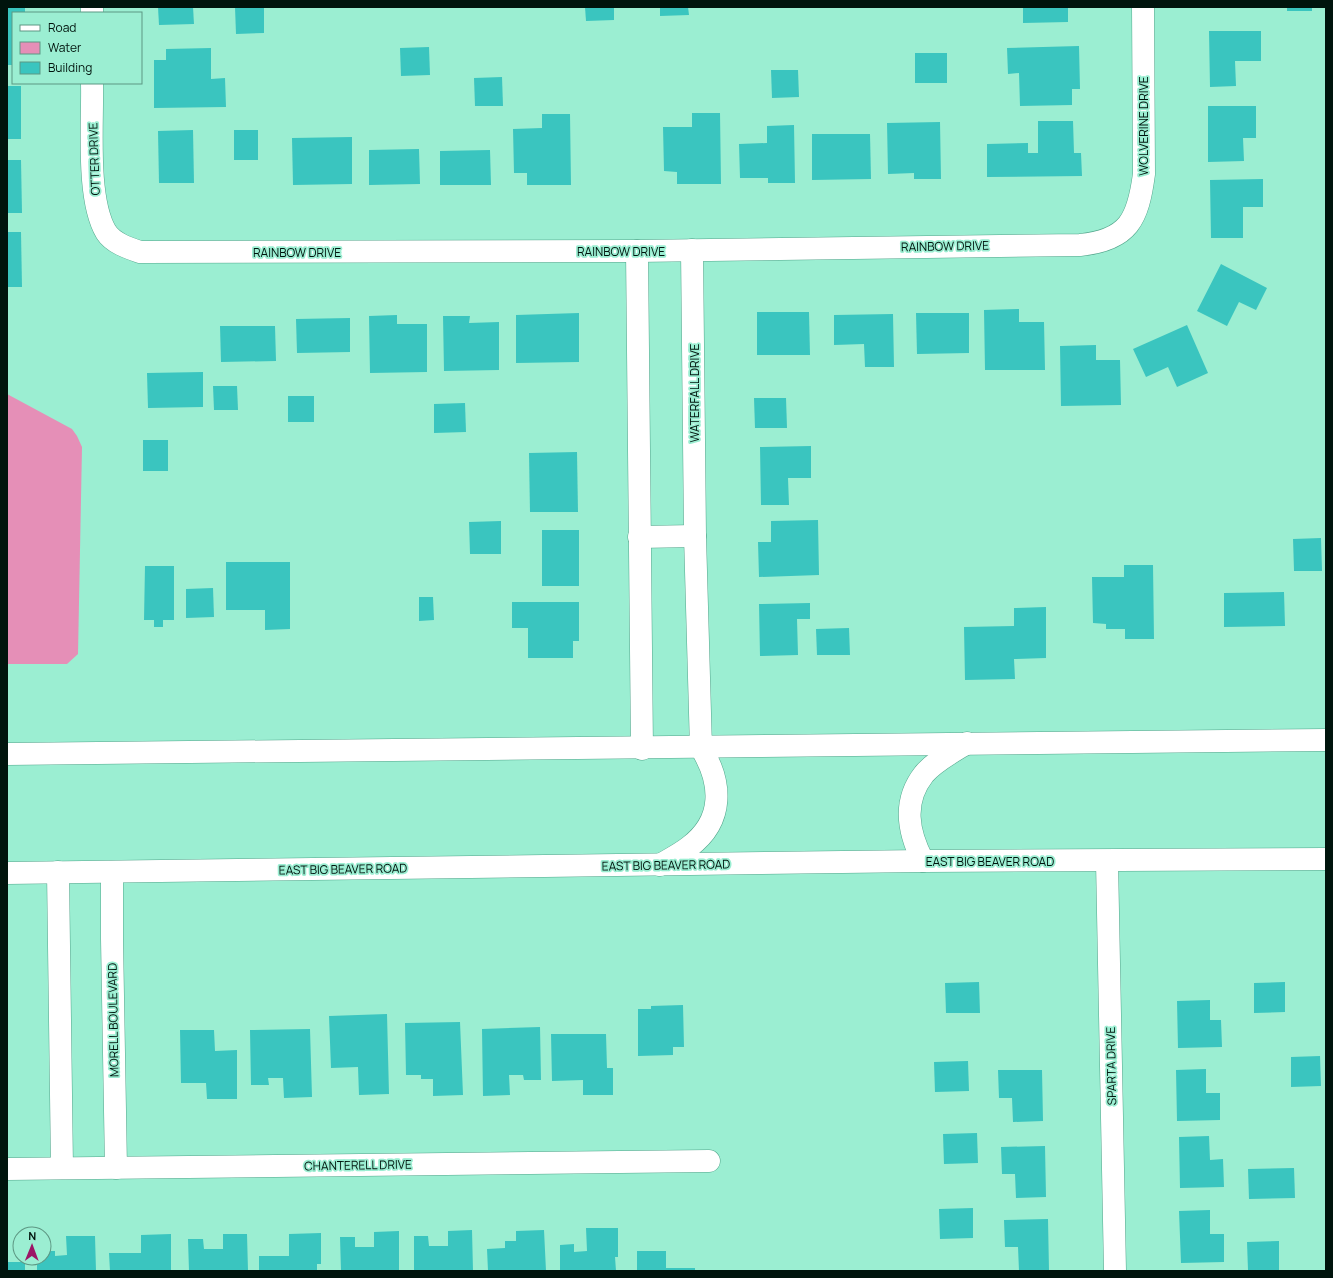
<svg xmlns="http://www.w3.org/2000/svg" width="1333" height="1278" font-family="Manrope,sans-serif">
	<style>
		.water { fill: #e58fb7 }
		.building { fill: #3ac5bf }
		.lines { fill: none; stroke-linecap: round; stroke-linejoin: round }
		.minor-casing { stroke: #52a58b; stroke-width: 23 }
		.primary-casing { stroke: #52a58b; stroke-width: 23 }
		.minor { stroke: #fff; stroke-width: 22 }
		.primary { stroke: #fff; stroke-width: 22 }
		.labels { text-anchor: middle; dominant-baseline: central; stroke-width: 3.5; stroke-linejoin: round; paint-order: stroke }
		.street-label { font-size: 12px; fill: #00140d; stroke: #9beed2 }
	</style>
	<rect width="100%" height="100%" fill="#9beed2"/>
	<polygon class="water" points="7,394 72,429 77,436 82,447 78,654 67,664 7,664"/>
	<g class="building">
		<polygon points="7,7 25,7 25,13 13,13 13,65 7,65"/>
		<polygon points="158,7 193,7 194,24 159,25"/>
		<polygon points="235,7 264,7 264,33 236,34"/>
		<polygon points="585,7 614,7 614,20 586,21"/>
		<polygon points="660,7 688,7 689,15 660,16"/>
		<polygon points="1023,7 1068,7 1068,22 1023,23"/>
		<rect x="1287" y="7" width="25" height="4"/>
		<polygon points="1209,31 1261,31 1261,61 1235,61 1236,86 1210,87"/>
		<polygon points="1079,46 1080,89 1072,89 1072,105 1020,106 1019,73 1008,74 1007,48"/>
		<polygon points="429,47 430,75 401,76 400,48"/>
		<polygon points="211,48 211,79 225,78 226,107 154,108 154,60 166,60 166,49"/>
		<rect x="915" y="53" width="32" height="30"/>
		<polygon points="771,70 798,70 799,97 772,98"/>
		<polygon points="502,77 503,106 475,106 474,78"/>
		<rect x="7" y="86" width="14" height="53"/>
		<polygon points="1208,106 1256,106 1256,138 1243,138 1244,161 1208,162"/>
		<polygon points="692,113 720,113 721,184 677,184 677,172 664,171 663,127 692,127"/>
		<polygon points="542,114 570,114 571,185 527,185 527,173 514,173 513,129 542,128"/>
		<polygon points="1038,121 1073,121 1074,153 1081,153 1082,176 987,177 987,144 1028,143 1028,153 1038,153"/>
		<polygon points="940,122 941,179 914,179 914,173 888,174 887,123"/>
		<polygon points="794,125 795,183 768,183 768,178 740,178 739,144 767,143 767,126"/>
		<polygon points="193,130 194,183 159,183 158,131"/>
		<rect x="234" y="130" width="24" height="30"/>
		<polygon points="812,134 870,134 871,179 812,180"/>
		<polygon points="352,137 352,184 293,185 292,138"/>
		<polygon points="419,149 420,184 369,185 369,150"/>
		<polygon points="490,150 491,185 440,185 440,151"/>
		<polygon points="7,160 21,160 22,213 7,213"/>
		<polygon points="1263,179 1263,207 1243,207 1243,238 1211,238 1210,180"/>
		<polygon points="7,232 21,232 22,287 7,287"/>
		<polygon points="1221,264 1267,288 1256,310 1239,302 1227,326 1197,311"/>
		<polygon points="1019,309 1019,322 1044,322 1045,370 985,370 984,310"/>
		<polygon points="757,312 809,312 810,355 757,355"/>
		<polygon points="579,313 579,362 516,363 516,315"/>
		<polygon points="916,313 969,313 969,353 917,354"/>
		<polygon points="893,314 894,367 865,367 864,344 834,345 834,315"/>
		<polygon points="397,315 397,324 427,324 427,372 370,373 369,316"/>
		<polygon points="443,316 470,316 469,323 499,322 499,370 444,371"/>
		<polygon points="350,318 350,352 297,353 296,319"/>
		<polygon points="1187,325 1208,373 1177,387 1168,367 1146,377 1133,349"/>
		<polygon points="220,326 275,326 276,361 221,362"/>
		<polygon points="1096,345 1096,360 1120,360 1121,405 1061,406 1060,346"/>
		<polygon points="203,372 203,407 148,408 147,373"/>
		<polygon points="213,386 237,386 238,410 214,410"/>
		<rect x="288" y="396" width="26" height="26"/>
		<polygon points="754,398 786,398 787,428 755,428"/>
		<polygon points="465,403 466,432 434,433 434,404"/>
		<rect x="143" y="440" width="25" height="31"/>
		<polygon points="811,446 811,478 788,478 789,505 761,505 760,447"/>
		<polygon points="577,452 578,512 530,512 529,453"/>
		<polygon points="818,520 819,575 759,577 758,542 771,542 771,521"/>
		<polygon points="501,521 501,554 470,554 469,522"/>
		<rect x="542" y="530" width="37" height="56"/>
		<polygon points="1321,538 1322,571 1294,571 1293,539"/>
		<polygon points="226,562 290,562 290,629 265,630 265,610 226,610"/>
		<polygon points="1124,565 1153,565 1154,639 1125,639 1125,629 1106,629 1106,624 1093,623 1092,577 1124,577"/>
		<polygon points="145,566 174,566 174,620 163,620 163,627 154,627 154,620 144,620"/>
		<polygon points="213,588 214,617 186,618 186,589"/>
		<polygon points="1284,592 1285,626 1224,627 1224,593"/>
		<polygon points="419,597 433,597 434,620 419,621"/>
		<polygon points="512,602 579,602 579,641 573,641 573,658 528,658 528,628 512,628"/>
		<polygon points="810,603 810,619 797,619 798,655 760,656 759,604"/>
		<polygon points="1046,607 1046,658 1014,659 1015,679 965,680 964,627 1014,626 1014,608"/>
		<polygon points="849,628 850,655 817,655 816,629"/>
		<polygon points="979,982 980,1013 946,1013 945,983"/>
		<polygon points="1285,982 1285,1012 1254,1013 1254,983"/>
		<polygon points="1210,1000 1210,1020 1221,1020 1222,1047 1178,1048 1177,1001"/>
		<polygon points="683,1005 684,1047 673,1047 673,1055 638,1056 638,1009 651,1009 651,1006"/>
		<polygon points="387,1014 389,1094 359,1095 358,1067 331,1068 329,1016"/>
		<polygon points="460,1022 463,1095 433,1096 433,1079 421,1079 421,1075 406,1075 405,1023"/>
		<polygon points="540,1027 541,1080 524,1080 523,1075 509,1075 510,1095 483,1096 482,1029"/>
		<polygon points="310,1029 312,1097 284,1098 283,1078 268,1078 269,1085 251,1085 250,1030"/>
		<polygon points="180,1030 214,1030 215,1051 237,1050 237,1099 207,1099 206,1083 181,1083"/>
		<polygon points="551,1034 606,1034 607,1068 613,1068 613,1095 583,1095 583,1080 552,1081"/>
		<polygon points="1320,1056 1321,1086 1291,1087 1291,1057"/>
		<polygon points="968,1061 969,1091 935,1092 934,1062"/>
		<polygon points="1206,1069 1206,1093 1220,1093 1220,1120 1177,1121 1176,1070"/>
		<polygon points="998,1070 1042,1070 1043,1121 1013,1122 1012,1098 999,1098"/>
		<polygon points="977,1133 978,1163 944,1164 943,1134"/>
		<polygon points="1209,1136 1210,1160 1223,1159 1224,1187 1180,1188 1179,1137"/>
		<polygon points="1045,1146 1046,1197 1016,1198 1015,1174 1002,1174 1001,1147"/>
		<polygon points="1294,1168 1295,1198 1249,1199 1248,1169"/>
		<polygon points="973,1208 973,1238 940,1239 939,1209"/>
		<polygon points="1210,1210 1210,1234 1224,1234 1224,1262 1181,1263 1179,1211"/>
		<polygon points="1048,1219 1049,1271 1019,1271 1018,1247 1005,1247 1004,1220"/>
		<polygon points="586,1228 618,1228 618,1257 615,1257 616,1271 560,1271 560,1245 574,1244 574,1252 587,1251"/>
		<polygon points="472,1230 473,1271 414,1271 414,1236 428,1236 429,1246 448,1246 448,1231"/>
		<polygon points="544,1230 546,1271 488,1271 487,1249 505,1248 505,1241 516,1241 516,1231"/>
		<polygon points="399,1231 399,1271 341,1271 340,1237 355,1237 355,1247 374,1247 374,1232"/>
		<polygon points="321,1233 321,1264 317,1264 317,1271 259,1271 259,1256 289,1256 289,1234"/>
		<polygon points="171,1234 171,1271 110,1271 109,1253 141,1253 141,1235"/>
		<polygon points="223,1234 247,1234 248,1271 189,1271 188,1239 203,1239 204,1249 223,1249"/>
		<polygon points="66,1236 95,1236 96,1271 37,1271 37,1258 44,1258 44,1251 55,1251 55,1256 67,1255"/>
		<polygon points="1279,1241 1279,1270 1248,1270 1247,1242"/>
		<polygon points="637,1251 666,1251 666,1268 695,1268 695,1271 637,1271"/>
		<rect x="7" y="1262" width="18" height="9"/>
	</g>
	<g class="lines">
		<g class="minor-casing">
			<g id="minor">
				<polyline points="92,7 92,13"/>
				<path d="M92,83C93,123 86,198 106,232C113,243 128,248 140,252L637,251L1080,245C1129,240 1138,219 1144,174L1143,7"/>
				<polyline points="692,250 695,536 701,748"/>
				<polyline points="637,251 642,749"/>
				<polyline points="639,537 695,536"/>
				<polyline points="1107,861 1115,1271"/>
				<polyline points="58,872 62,1168"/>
				<polyline points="112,872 112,939 116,1168"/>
				<polyline points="7,1169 709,1161"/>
			</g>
		</g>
		<g class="primary-casing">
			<g id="primary">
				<polyline points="7,754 1326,740"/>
				<path d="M923,861C908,832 902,802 924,774C935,761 953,752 967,743"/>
				<path d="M660,865C670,859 680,854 689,847C725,820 722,782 701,748"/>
				<polyline points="7,873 923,861 1326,859"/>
			</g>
		</g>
		<use href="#minor" class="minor"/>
		<use href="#primary" class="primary"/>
	</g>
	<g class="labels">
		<g class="street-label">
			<text transform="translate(1143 126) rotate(-90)">WOLVERINE DRIVE</text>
			<text transform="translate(94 159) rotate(-92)">OTTER DRIVE</text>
			<text transform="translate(945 246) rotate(-1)">RAINBOW DRIVE</text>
			<text x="621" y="251">RAINBOW DRIVE</text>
			<text x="297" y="252">RAINBOW DRIVE</text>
			<text transform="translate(694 393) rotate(-90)">WATERFALL DRIVE</text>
			<text x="990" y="861">EAST BIG BEAVER ROAD</text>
			<text transform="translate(666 865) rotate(-1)">EAST BIG BEAVER ROAD</text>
			<text transform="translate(343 869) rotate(-1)">EAST BIG BEAVER ROAD</text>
			<text transform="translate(113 1020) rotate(-91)">MORELL BOULEVARD</text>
			<text transform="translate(1111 1066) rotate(-91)">SPARTA DRIVE</text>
			<text transform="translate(358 1165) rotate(-1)">CHANTERELL DRIVE</text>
		</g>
	</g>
	<rect width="1333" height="1278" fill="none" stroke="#00140d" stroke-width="16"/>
	<rect x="12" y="12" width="130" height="72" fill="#9beed2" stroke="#5d9783"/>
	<rect x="20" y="25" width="20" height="6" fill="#ffffff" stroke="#5d9783"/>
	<text x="48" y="32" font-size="12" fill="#00140d">Road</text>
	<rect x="20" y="42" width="20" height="12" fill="#e58fb7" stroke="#5d9783"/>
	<text x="48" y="52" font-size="12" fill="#00140d">Water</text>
	<rect x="20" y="62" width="20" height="12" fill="#3ac5bf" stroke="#5d9783"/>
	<text x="48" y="72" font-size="12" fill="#00140d">Building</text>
	<g transform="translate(32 1246) rotate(1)"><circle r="19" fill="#9beed2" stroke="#5d9783"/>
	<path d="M0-3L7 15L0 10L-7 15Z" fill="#9c1566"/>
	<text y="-6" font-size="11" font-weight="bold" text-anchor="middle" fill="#00140d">N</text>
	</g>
</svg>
